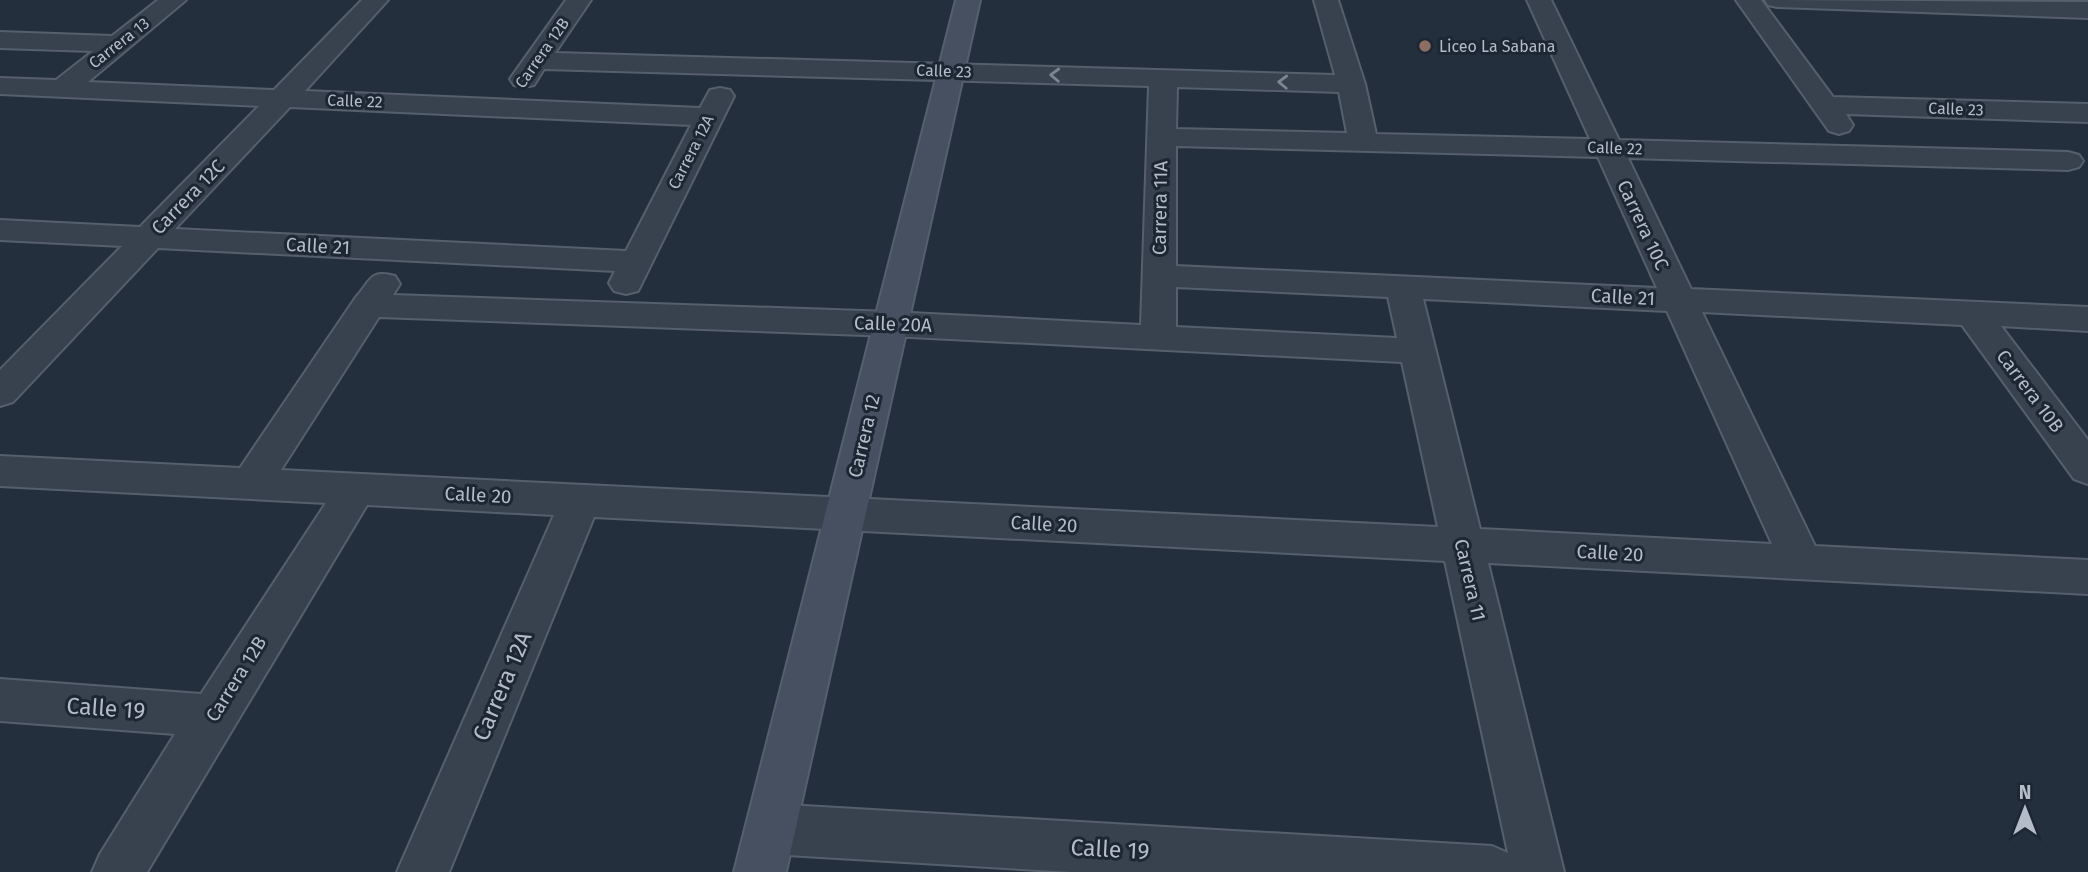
<svg xmlns="http://www.w3.org/2000/svg" width="2088" height="872" font-family="'Fira Sans',sans-serif">
	<style>
		.lines { fill: none; stroke-linecap: round; stroke-linejoin: round }
		.street-casing { stroke: #565f6c; stroke-width: 4 }
		.secondary-casing { stroke: #565f6c; stroke-width: 4 }
		.street { fill: #38414e; fill-rule: evenodd }
		.secondary { fill: #465061; fill-rule: evenodd }
		.oneway { stroke: #7c8592 }
		.education-dot { fill: #8d6e63; stroke: #1d2633; stroke-width: 2.5 }
		.labels { text-anchor: middle; dominant-baseline: central; stroke-width: 6; stroke-linejoin: round; paint-order: stroke }
		.far-street-label { font-size: 16px; fill: #b4bcc9; stroke: #1d2633 }
		.far-poi-label { font-size: 16px; fill: #b4bcc9; stroke: #1d2633; text-anchor: start }
		.street-label { font-size: 19px; fill: #b4bcc9; stroke: #1d2633 }
		.near-street-label { font-size: 23px; fill: #b4bcc9; stroke: #1d2633 }
	</style>
	<rect width="100%" height="100%" fill="#242f3e"/>
	<g class="lines">
		<g class="street-casing">
			<g id="street">
				<path d="M158,0H186L88,82L274,90L362,0H388L305,91L700,108L710,90L720,88L730,90L734,96L638,291L626,294L614,291L609,283L615,271L158,248L13,402L0,406V370L122,246L0,240V220L140,227L259,106L0,94V78L56,80L93,51L0,48V32L112,36ZM290,107L691,125L626,251L175,229Z"/>
				<path d="M566,0H591L555,53L1335,75L1314,0H1338L1365,84L1376,134L1590,139L1527,0H1551L1619,140L2068,152L2079,155L2083,161L2079,167L2068,170L1628,158L1691,289L2088,307V331L2001,326L2088,440V484L2074,479L1962,325L1702,312L1815,546L2088,560V594L1488,563L1564,872H1071L770,854L752,846L745,829L752,812L770,804L1492,846L1508,853L1445,561L594,517L449,872H397L554,515L367,505L147,872H92L100,854L175,734L0,721V679L201,694L326,503L0,486V456L240,468L356,297C371,281 369,269 395,276L400,284L393,295L891,312L1141,325L1149,86L544,69L534,85L524,87L514,85L510,79ZM1177,87L1339,92L1347,133L1176,129ZM1176,146L1598,157L1657,288L1176,266ZM1176,287L1388,297L1397,338L1176,327ZM1423,299L1667,311L1772,544L1480,529ZM379,317L891,336L1402,362L1438,527L281,470Z"/>
				<polygon points="1736,0 1761,0 1833,97 2088,104 2088,122 1846,114 1853,125 1849,131 1839,134 1829,131"/>
				<polygon points="1765,0 2088,2 2088,18 1777,7 1768,5"/>
			</g>
		</g>
		<g class="secondary-casing">
			<polygon id="secondary" points="956,0 980,0 786,872 734,872"/>
		</g>
		<use href="#street" class="street"/>
		<use href="#secondary" class="secondary"/>
	</g>
	<defs><path id="oneway-chevron" d="M-2-3.5L2.5 0L-2 3.5" fill="none" stroke-width="1.6" stroke-linecap="round" stroke-linejoin="round" transform="scale(1.75)"/></defs>
	<g class="oneway">
		<use href="#oneway-chevron" transform="translate(1055 75) rotate(-178)"/>
		<use href="#oneway-chevron" transform="translate(1283 82) rotate(-178)"/>
	</g>
	<circle class="education-dot" cx="1425" cy="46" r="7"/>
	<g class="labels">
		<g class="far-street-label">
			<text transform="translate(119 43) rotate(-38)">Carrera 13</text>
			<text transform="translate(542 53) rotate(-55)">Carrera 12B</text>
			<text transform="translate(944 71) rotate(2)">Calle 23</text>
			<text transform="translate(355 101) rotate(2)">Calle 22</text>
			<text transform="translate(1956 109) rotate(2)">Calle 23</text>
			<text transform="translate(1615 148) rotate(2)">Calle 22</text>
			<text transform="translate(691 152) rotate(-63)">Carrera 12A</text>
		</g>
		<g class="far-poi-label">
			<text x="1439" y="46">Liceo La Sabana</text>
		</g>
		<g class="street-label">
			<text transform="translate(188 197) rotate(-46)">Carrera 12C</text>
			<text transform="translate(1160 208) rotate(-89)">Carrera 11A</text>
			<text transform="translate(1643 225) rotate(65)">Carrera 10C</text>
			<text transform="translate(318 246) rotate(3)">Calle 21</text>
			<text transform="translate(1623 297) rotate(3)">Calle 21</text>
			<text transform="translate(893 324) rotate(2)">Calle 20A</text>
			<text transform="translate(2030 391) rotate(53)">Carrera 10B</text>
			<text transform="translate(864 436) rotate(-77)">Carrera 12</text>
			<text transform="translate(478 495) rotate(3)">Calle 20</text>
			<text transform="translate(1044 524) rotate(3)">Calle 20</text>
			<text transform="translate(1610 553) rotate(3)">Calle 20</text>
			<text transform="translate(1470 580) rotate(77)">Carrera 11</text>
			<text transform="translate(236 679) rotate(-58)">Carrera 12B</text>
		</g>
		<g class="near-street-label">
			<text transform="translate(502 686) rotate(-67)">Carrera 12A</text>
			<text transform="translate(106 708) rotate(4)">Calle 19</text>
			<text transform="translate(1110 849) rotate(3)">Calle 19</text>
		</g>
	</g>
	<g transform="translate(2025 809)" stroke="#1d2633" stroke-width="5" paint-order="stroke">
	<path d="M0-5L12 26L0 18L-12 26Z" fill="#b4bcc9"/>
	<text y="-10" font-size="19" font-weight="bold" text-anchor="middle" fill="#b4bcc9">N</text>
	</g>
</svg>
